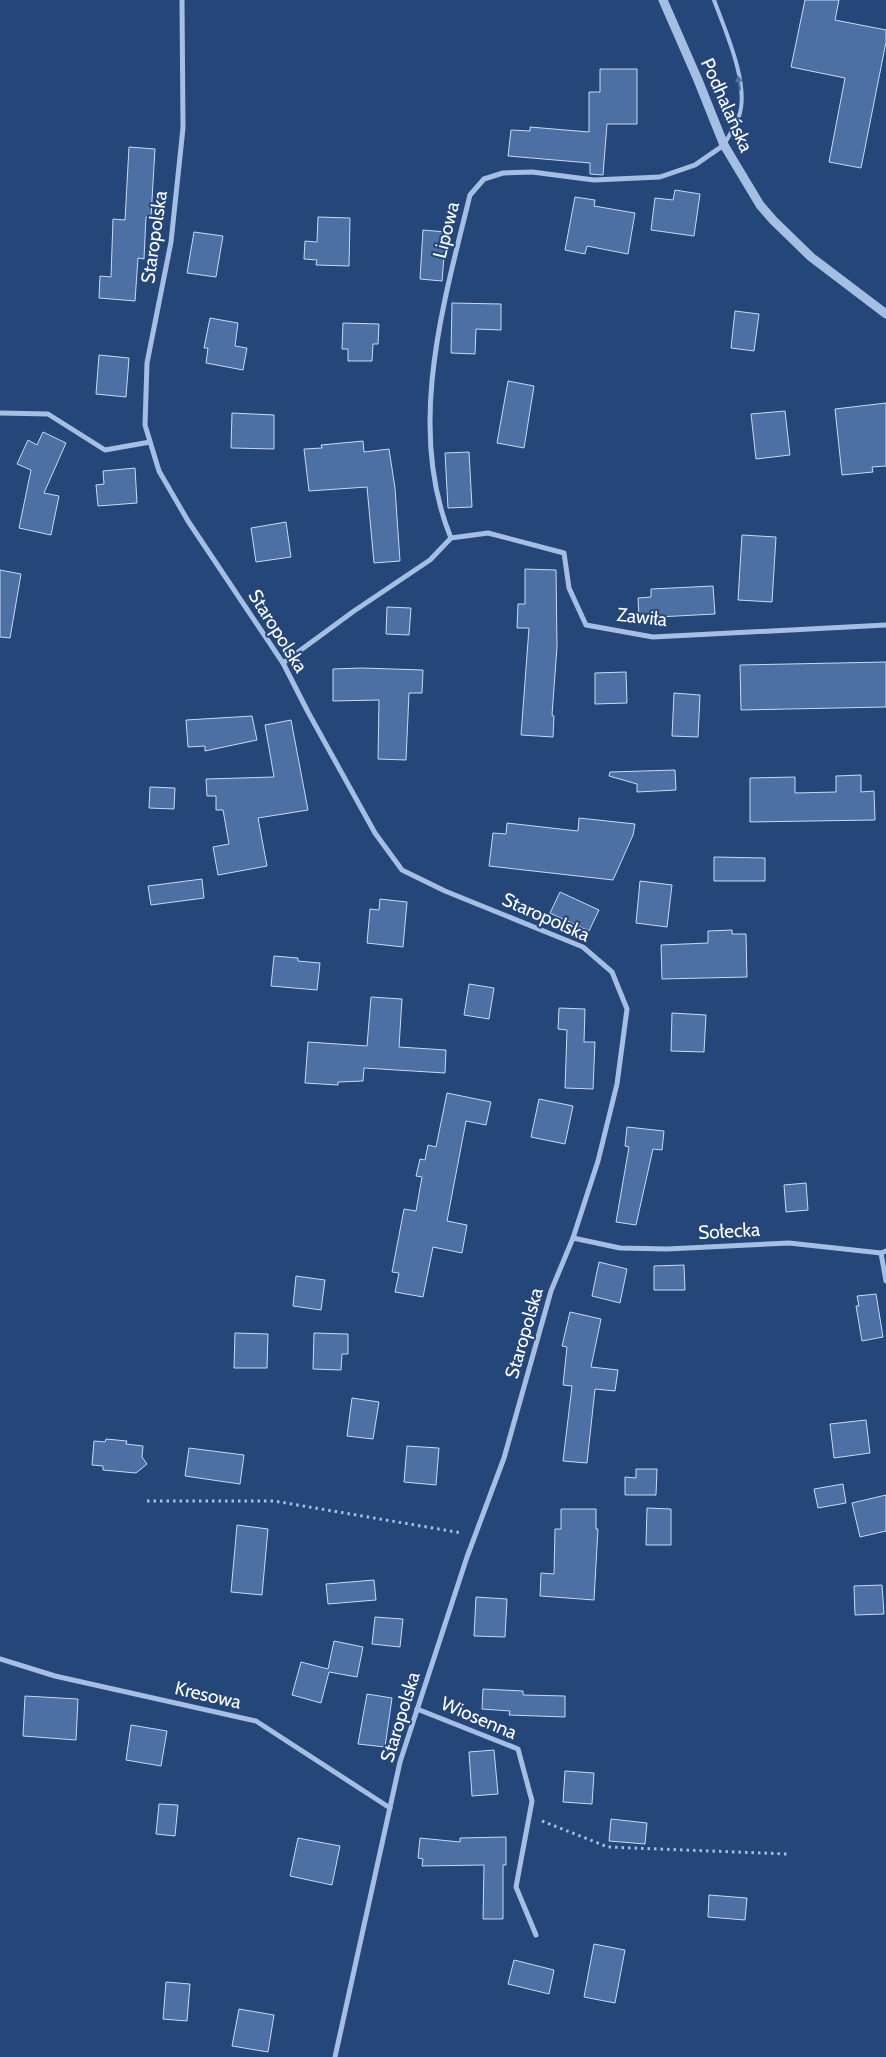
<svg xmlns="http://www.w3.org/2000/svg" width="886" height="2057" font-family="Cabin,sans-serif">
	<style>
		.building { fill: #4c70a3; stroke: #c8daf3 }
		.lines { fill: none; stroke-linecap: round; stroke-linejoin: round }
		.path { stroke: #a5bfe4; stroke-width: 3; stroke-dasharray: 2.5 4; stroke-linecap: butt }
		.service { stroke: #a5bfe4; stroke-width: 4 }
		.minor { stroke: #a5bfe4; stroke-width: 5 }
		.tertiary { stroke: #a5bfe4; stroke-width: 9 }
		.oneway { fill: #51709e }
		.labels { text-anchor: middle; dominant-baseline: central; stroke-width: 4; stroke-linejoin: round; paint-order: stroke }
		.street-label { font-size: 19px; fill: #fff; stroke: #244679 }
	</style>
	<rect width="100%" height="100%" fill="#244679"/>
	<g class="building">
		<polygon points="805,0 839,0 835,20 886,30 886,42 861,168 829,162 845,78 791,67"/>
		<polygon points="600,69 637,69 637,124 607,124 603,175 590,174 590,163 508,156 511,130 530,131 530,127 589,132 589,92 600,92"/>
		<polygon points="129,147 155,149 151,217 146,217 144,259 138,258 135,301 99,298 100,276 111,277 113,219 125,220"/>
		<polygon points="675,190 700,194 694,236 651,230 655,198 673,200"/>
		<polygon points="575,197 595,200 594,206 635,213 628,254 587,246 585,254 565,250"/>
		<polygon points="318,217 350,218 349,266 316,265 317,260 304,259 305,241 317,242"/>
		<polygon points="423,230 446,232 442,281 420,279"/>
		<polygon points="194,232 223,236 216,277 187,273"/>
		<polygon points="452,303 501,304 501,330 476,329 475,354 451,353"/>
		<polygon points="735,311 759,314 754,351 731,348"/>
		<polygon points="210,318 238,323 235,346 247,348 243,370 206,363 208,348 204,348"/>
		<polygon points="343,323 379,324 378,344 373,344 372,361 348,361 348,349 342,349"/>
		<polygon points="99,355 129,358 126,397 96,394"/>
		<polygon points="508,381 534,386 524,448 497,443"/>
		<polygon points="886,403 886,466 872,467 873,472 842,475 835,409"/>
		<polygon points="785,411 790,455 756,459 751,414"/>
		<polygon points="232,413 274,415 274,449 231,448"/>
		<polygon points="43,432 66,443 44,493 59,496 51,535 19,528 31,470 17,464 28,440 37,445"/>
		<polygon points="363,441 364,452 389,449 395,488 400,561 374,563 367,487 309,491 304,449 322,448 321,445"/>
		<polygon points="469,452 472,507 448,508 445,453"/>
		<polygon points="135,468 137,503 98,506 96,485 104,484 103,471"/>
		<polygon points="286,522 291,557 256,562 251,528"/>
		<polygon points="742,535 776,537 772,602 738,600"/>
		<polygon points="525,569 556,570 557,647 552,715 554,716 553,737 521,735 529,628 517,628 518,604 525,604"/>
		<polygon points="0,570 21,574 10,638 0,637"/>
		<polygon points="713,586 715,614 639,618 638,598 651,597 651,589"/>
		<polygon points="387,607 411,608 409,635 386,634"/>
		<polygon points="886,662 886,707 741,710 740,665"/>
		<polygon points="362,668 423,670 422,693 409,693 406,760 378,759 379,700 333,701 333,669"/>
		<polygon points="626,672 627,703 595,704 595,673"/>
		<polygon points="674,693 700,695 698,737 672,736"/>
		<polygon points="252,716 257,740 205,751 205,746 188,747 186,720"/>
		<polygon points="291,720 308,810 258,818 267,866 218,875 213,847 229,844 223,810 216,810 216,796 207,796 206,779 274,777 265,725"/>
		<polygon points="675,770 676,790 637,792 637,784 609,776 610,772"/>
		<polygon points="861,775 861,792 874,791 875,820 750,822 750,778 795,777 795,793 836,792 836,776"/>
		<polygon points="150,787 175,788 174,809 149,808"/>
		<polygon points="579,818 635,824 633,835 613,880 489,866 493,833 506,834 507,823 578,831"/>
		<polygon points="714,857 765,858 765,881 714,881"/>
		<polygon points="202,879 204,898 151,905 148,886"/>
		<polygon points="640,881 672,885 667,927 636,923"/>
		<polygon points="560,892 599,910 589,931 550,913"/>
		<polygon points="380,899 407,902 403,947 367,943 370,909 379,910"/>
		<polygon points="732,930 732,934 746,934 747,977 662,979 661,945 708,943 708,931"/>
		<polygon points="274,956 298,958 298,961 320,963 317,990 271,986"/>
		<polygon points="469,984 494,988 489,1019 464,1015"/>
		<polygon points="371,997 402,999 399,1047 446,1050 445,1073 364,1068 363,1081 338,1082 338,1085 305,1083 308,1042 367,1046"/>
		<polygon points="559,1008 585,1009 584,1042 595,1042 593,1089 565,1088 567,1030 558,1029"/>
		<polygon points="672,1013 706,1015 704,1052 671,1051"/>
		<polygon points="447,1093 491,1102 486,1125 466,1121 447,1221 467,1225 462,1253 433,1247 423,1297 395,1292 399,1273 392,1272 404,1209 416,1211 422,1177 416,1176 420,1159 425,1160 428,1145 436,1147"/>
		<polygon points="539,1099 573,1106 565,1144 531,1137"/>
		<polygon points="627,1127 664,1131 662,1150 653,1149 636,1225 616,1222 629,1147 625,1146"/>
		<polygon points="806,1183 808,1210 786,1212 784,1185"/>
		<polygon points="599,1262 627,1269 620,1303 592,1296"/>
		<polygon points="684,1265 685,1290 654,1290 654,1266"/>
		<polygon points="296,1276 325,1280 321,1310 293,1306"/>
		<polygon points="876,1294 883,1337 862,1341 856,1306 859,1306 857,1296"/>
		<polygon points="570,1312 601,1319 591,1367 618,1370 615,1391 595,1389 587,1463 563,1461 572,1386 563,1385 567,1347 562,1346"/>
		<polygon points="235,1333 268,1334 267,1368 234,1368"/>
		<polygon points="314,1333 348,1334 348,1354 342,1354 341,1370 313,1369"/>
		<polygon points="352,1398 379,1402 373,1439 347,1436"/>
		<polygon points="866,1420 870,1453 834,1458 830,1424"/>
		<polygon points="106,1439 127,1441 126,1444 143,1446 142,1457 147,1464 136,1473 103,1470 103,1466 92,1465 94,1441 105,1442"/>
		<polygon points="407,1446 439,1448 436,1485 404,1482"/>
		<polygon points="189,1448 244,1455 240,1484 185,1476"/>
		<polygon points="636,1469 657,1469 656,1495 625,1495 625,1477 636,1478"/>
		<polygon points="843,1484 846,1503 818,1508 814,1489"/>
		<polygon points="886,1495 886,1531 860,1537 852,1503"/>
		<polygon points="647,1508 671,1509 671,1545 646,1545"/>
		<polygon points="561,1509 596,1509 596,1529 598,1529 594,1600 540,1596 541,1573 554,1574 555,1529 561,1529"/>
		<polygon points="237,1525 268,1529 262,1595 231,1592"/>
		<polygon points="374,1580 376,1600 328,1604 326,1584"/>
		<polygon points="882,1585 884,1614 855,1615 854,1586"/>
		<polygon points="476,1597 507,1599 505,1637 474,1636"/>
		<polygon points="375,1617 403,1619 400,1647 372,1644"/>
		<polygon points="334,1641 363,1647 357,1677 329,1672 321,1703 292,1695 301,1662 328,1669"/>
		<polygon points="483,1689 523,1691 523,1695 565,1696 565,1717 509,1715 510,1711 482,1709"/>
		<polygon points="367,1694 392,1698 385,1747 358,1744"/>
		<polygon points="25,1696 78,1699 76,1740 23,1736"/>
		<polygon points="131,1725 167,1731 161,1766 126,1760"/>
		<polygon points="494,1750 498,1794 472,1796 469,1752"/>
		<polygon points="565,1771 594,1773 592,1804 563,1802"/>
		<polygon points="159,1804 178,1805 175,1836 156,1834"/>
		<polygon points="611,1819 647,1823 645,1844 609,1841"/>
		<polygon points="506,1837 506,1865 503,1865 503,1919 483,1919 484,1865 422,1866 423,1859 418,1858 420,1838 460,1842 460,1838"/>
		<polygon points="298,1838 340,1846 332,1885 290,1876"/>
		<polygon points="709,1895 747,1898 745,1920 708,1917"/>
		<polygon points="594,1944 625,1950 615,2003 584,1997"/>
		<polygon points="514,1960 554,1970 549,1994 508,1984"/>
		<polygon points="166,1982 190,1984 187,2021 163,2019"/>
		<polygon points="239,2009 274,2015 268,2052 232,2046"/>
	</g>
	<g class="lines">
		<g class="path">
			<polyline points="147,1501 274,1501 462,1533"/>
			<polyline points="542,1821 608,1847 787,1854"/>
		</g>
		<path class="service" d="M714,0C725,30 750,85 739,116C736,125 730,134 725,143"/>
		<g class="minor">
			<polyline points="182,0 183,128 171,242 147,363 145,425 159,471 188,521 283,663 308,712 375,833 402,870 445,891 583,947 612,972 627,1009 617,1084 598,1161 573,1238 551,1291 504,1458 467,1557 400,1762 335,2057"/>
			<polyline points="0,413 48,414 105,450 150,442"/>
			<path d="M451,538C406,429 443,305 470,195L484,179L503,173L532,172L594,180L660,177L695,165L724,145"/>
			<polyline points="451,538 488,533 564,553 569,588 586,625 653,637 886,625"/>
			<polyline points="283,663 354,611 430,560 451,538"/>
			<polyline points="573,1238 620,1248 667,1249 789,1243 881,1253 886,1251"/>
			<polyline points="881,1253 886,1281"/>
			<polyline points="0,1659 55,1676 256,1721 390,1808"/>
			<polyline points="417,1709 518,1749 532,1801 516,1887 536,1935"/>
		</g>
		<polyline class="tertiary" points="663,0 698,80 724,145 760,205 773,220 811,257 886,314"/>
	</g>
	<defs><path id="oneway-solid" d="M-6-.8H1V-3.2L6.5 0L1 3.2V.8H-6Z" transform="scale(1.25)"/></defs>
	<use class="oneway" href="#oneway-solid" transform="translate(739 83) rotate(-99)"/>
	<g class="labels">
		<g class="street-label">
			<text transform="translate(727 105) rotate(66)">Podhalańska</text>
			<text transform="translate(446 230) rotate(-76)">Lipowa</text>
			<text transform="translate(154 237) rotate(-82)">Staropolska</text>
			<text transform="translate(642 617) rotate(6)">Zawiła</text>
			<text transform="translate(278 631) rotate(58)">Staropolska</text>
			<text transform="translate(546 917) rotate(24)">Staropolska</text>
			<text transform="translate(729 1231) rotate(-3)">Sołecka</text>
			<text transform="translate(524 1333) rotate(-74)">Staropolska</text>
			<text transform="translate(208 1695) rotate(13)">Kresowa</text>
			<text transform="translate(400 1717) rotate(-73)">Staropolska</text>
			<text transform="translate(479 1718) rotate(23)">Wiosenna</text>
		</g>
	</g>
</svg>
